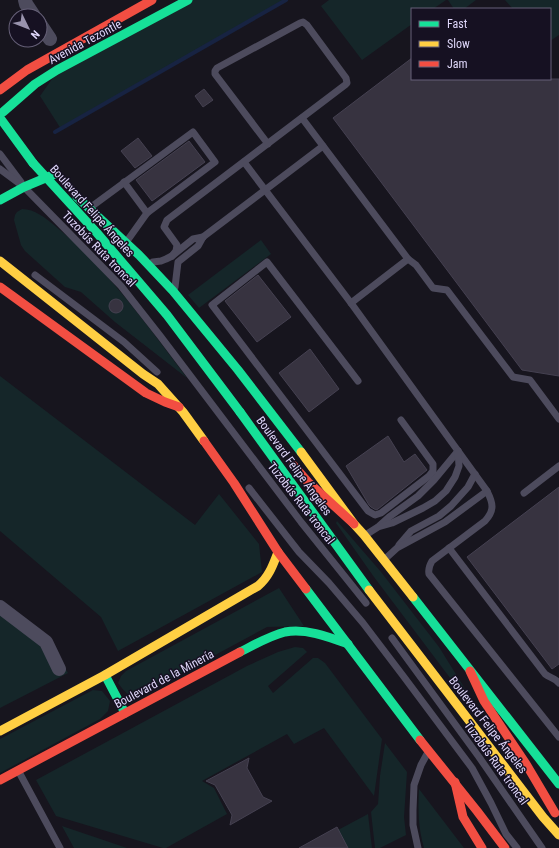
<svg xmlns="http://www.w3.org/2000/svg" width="559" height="848" font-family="'Roboto Condensed',sans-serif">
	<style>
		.green { fill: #152629 }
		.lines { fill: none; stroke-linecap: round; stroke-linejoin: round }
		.stream { stroke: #172342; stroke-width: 4 }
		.building { fill: #373340; stroke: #454151 }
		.lane { stroke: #4d4b5d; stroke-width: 7 }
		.street { stroke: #4d4b5d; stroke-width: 14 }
		.fast { stroke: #16e098; stroke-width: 9 }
		.slow { stroke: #ffcf43; stroke-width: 9 }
		.jam { stroke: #f24e42; stroke-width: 9 }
		.fast-bridge { stroke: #16e098; stroke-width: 9 }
		.labels { text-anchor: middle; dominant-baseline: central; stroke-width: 3; stroke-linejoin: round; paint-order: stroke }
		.street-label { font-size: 12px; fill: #dfd7fa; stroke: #161122 }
	</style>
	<rect width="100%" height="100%" fill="#17151e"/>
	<g class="green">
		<polygon points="192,0 286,0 61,129 40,96 57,72"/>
		<polygon points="329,0 446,0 433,9 412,9 412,24 362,60 321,6"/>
		<polygon points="448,0 476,0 464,9 454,9"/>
		<polygon points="505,0 559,0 559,35 550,41 550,9 513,9"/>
		<path d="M22,209C35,209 45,218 54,225C107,268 146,324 187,378L115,322L81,292L65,287L25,251L21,245L14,220L15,215L17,212Z"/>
		<polygon points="261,240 271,254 199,308 188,295"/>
		<polygon points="0,376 195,525 219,494 259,544 262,572 118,651 101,617 0,531"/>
		<polygon points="337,521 381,572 439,647 480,713 478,715 374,577 336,523"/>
		<path d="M279,588L304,626L267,627L141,695C127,697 126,693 118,683L121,676L126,671Z"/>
		<polygon points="0,603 48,639 68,673 0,708"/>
		<polygon points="295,647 303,648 307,652 268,686 273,693 313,658 318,658 325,663 382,739 374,796 324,728 294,744 287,734 202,781 214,788 227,814 166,848 163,848 56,816 36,780 247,666 278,652"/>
		<polygon points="93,690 102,691 110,701 108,711 100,719 0,773 0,739"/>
		<polygon points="385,743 407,772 404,817 406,835 380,848 375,848 371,812 378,804 380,776"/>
		<path d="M419,789L464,848H424C418,827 418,811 419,789Z"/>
		<polygon points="368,814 372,848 348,848 338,830"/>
		<polygon points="62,826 127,848 74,848"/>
	</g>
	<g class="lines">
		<polyline class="stream" points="55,132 286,0"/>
	</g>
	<g class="building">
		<polygon points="412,58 412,79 559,79 559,376 522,370 333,118"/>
		<polygon points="204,89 213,100 203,107 195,96"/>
		<polygon points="138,138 152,156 135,168 121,151"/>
		<polygon points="189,141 205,162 152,201 136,180"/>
		<polygon points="258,275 291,317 257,342 225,301"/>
		<circle cx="116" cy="306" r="7"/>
		<polygon points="310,349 339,389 309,412 279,373"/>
		<polygon points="388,436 404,462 415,454 427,470 378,509 376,510 371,507 369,505 346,466"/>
		<polygon points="559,487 559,664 552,669 467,557"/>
		<polygon points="249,758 247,768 263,797 272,801 230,825 232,815 215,785 206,781"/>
		<polygon points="337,827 348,848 299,848"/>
	</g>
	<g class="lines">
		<g class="lane">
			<polyline points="302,118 408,259 416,265 433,288 447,290 513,377 530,380 559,419"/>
			<polyline points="0,154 21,182"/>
			<path d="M244,162L351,303L487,491C493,503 495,510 485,521L432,561C429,566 428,569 429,574L559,737"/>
			<polyline points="0,169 24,187 121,286 161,337 301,522 366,603"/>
			<polyline points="124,182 147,213"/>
			<polyline points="91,207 193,132 215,162 147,213 127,241"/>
			<path d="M172,256L176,251L177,245L164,227L167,220C227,175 286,130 345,85L347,83L346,78L307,25L303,22L300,23L217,68L215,71V74L268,144"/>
			<polyline points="153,262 161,261 166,259 172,256 193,239 203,237"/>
			<polyline points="35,275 124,342 157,372"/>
			<polyline points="175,287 178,262 198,246 203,237 323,146"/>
			<polyline points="351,303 408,259"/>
			<polyline points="358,381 267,262 212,305 368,511 375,515 381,513 429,476 433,471 433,464 401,420"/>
			<polyline points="249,488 299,552 329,583 363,623 404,677 472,768 491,803 506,834 517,848"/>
			<polyline points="524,493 559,466"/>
			<polyline points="379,526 389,517 418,496 434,480 458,451"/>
			<polyline points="367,534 378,527 392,523 423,508 435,501 446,491 455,477 459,466 458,451"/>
			<polyline points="399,545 411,531 439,516 451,506 468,487 475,474"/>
			<path d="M449,548L545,674C550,678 555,678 559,683"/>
			<polyline points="385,559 397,548 445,522 487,491"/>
			<polyline points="392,638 479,757 542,848"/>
			<polyline points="19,772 60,848"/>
			<polyline points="418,848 413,825 413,810 414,785 421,765 427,754"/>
		</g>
		<g class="street">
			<polyline points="25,0 26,4 34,16"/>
			<polyline points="40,24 50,39"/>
			<polyline points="0,607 46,642 59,669"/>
		</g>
		<g class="fast">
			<polyline points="3,112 35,84 57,70 188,0"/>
			<polyline points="0,118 33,163"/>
			<polyline points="77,197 139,255 173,291 238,370 301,452"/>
			<polyline points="0,200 24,187 55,174"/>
			<polyline points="240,412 369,590"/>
			<polyline points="306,589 420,740"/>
			<polyline points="413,597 559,784"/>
			<path d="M240,652C254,645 269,636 285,632C306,628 329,637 348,644"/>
			<polyline points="105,675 125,713"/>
		</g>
		<g class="slow">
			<polyline points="0,261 143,374 158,384 183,412 204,441"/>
			<polyline points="301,452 354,524 364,535 413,597"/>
			<polyline points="369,590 543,817 559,835"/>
			<path d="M0,731L105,675L258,586C269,577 273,565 278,552"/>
		</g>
		<g class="jam">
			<polyline points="0,90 27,70 152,0"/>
			<polyline points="0,287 146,393 165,402 179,407"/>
			<polyline points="204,441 234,483 278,552 306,589"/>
			<polyline points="293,465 308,482 354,524"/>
			<polyline points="470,671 484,701 526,764 555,813"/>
			<polyline points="420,740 477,811 505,848"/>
			<polyline points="0,780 240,652"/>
			<polyline points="455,782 463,817 482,848"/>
		</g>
		<polyline class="fast-bridge" points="33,163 97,233 167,315 240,412"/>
	</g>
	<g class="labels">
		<g class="street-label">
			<text transform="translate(85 42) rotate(-28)">Avenida Tezontle</text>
			<text transform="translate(92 211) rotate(48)">Boulevard Felipe Ángeles</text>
			<text transform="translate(99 249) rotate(46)">Tuzobús Ruta troncal</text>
			<text transform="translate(294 466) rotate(54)">Boulevard Felipe Ángeles</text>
			<text transform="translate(301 503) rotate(52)">Tuzobús Ruta troncal</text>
			<text transform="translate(164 679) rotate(-28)">Boulevard de la Minería</text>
			<text transform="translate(488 725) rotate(52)">Boulevard Felipe Ángeles</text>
			<text transform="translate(496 763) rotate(54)">Tuzobús Ruta troncal</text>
		</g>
	</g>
	<rect x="411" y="8" width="140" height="72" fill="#161122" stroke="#666078"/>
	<rect x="419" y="21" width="20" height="6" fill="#16e098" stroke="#666078"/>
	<text x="447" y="28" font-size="12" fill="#dfd7fa">Fast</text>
	<rect x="419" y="41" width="20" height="6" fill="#ffcf43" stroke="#666078"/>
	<text x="447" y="48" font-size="12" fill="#dfd7fa">Slow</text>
	<rect x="419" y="61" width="20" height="6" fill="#f24e42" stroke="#666078"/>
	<text x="447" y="68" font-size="12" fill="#dfd7fa">Jam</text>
	<g transform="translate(28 28) rotate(133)"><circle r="19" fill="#161122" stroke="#666078"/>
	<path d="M0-3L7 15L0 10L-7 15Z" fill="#9993ad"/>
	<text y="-6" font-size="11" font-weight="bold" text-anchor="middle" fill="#dfd7fa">N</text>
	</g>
</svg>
